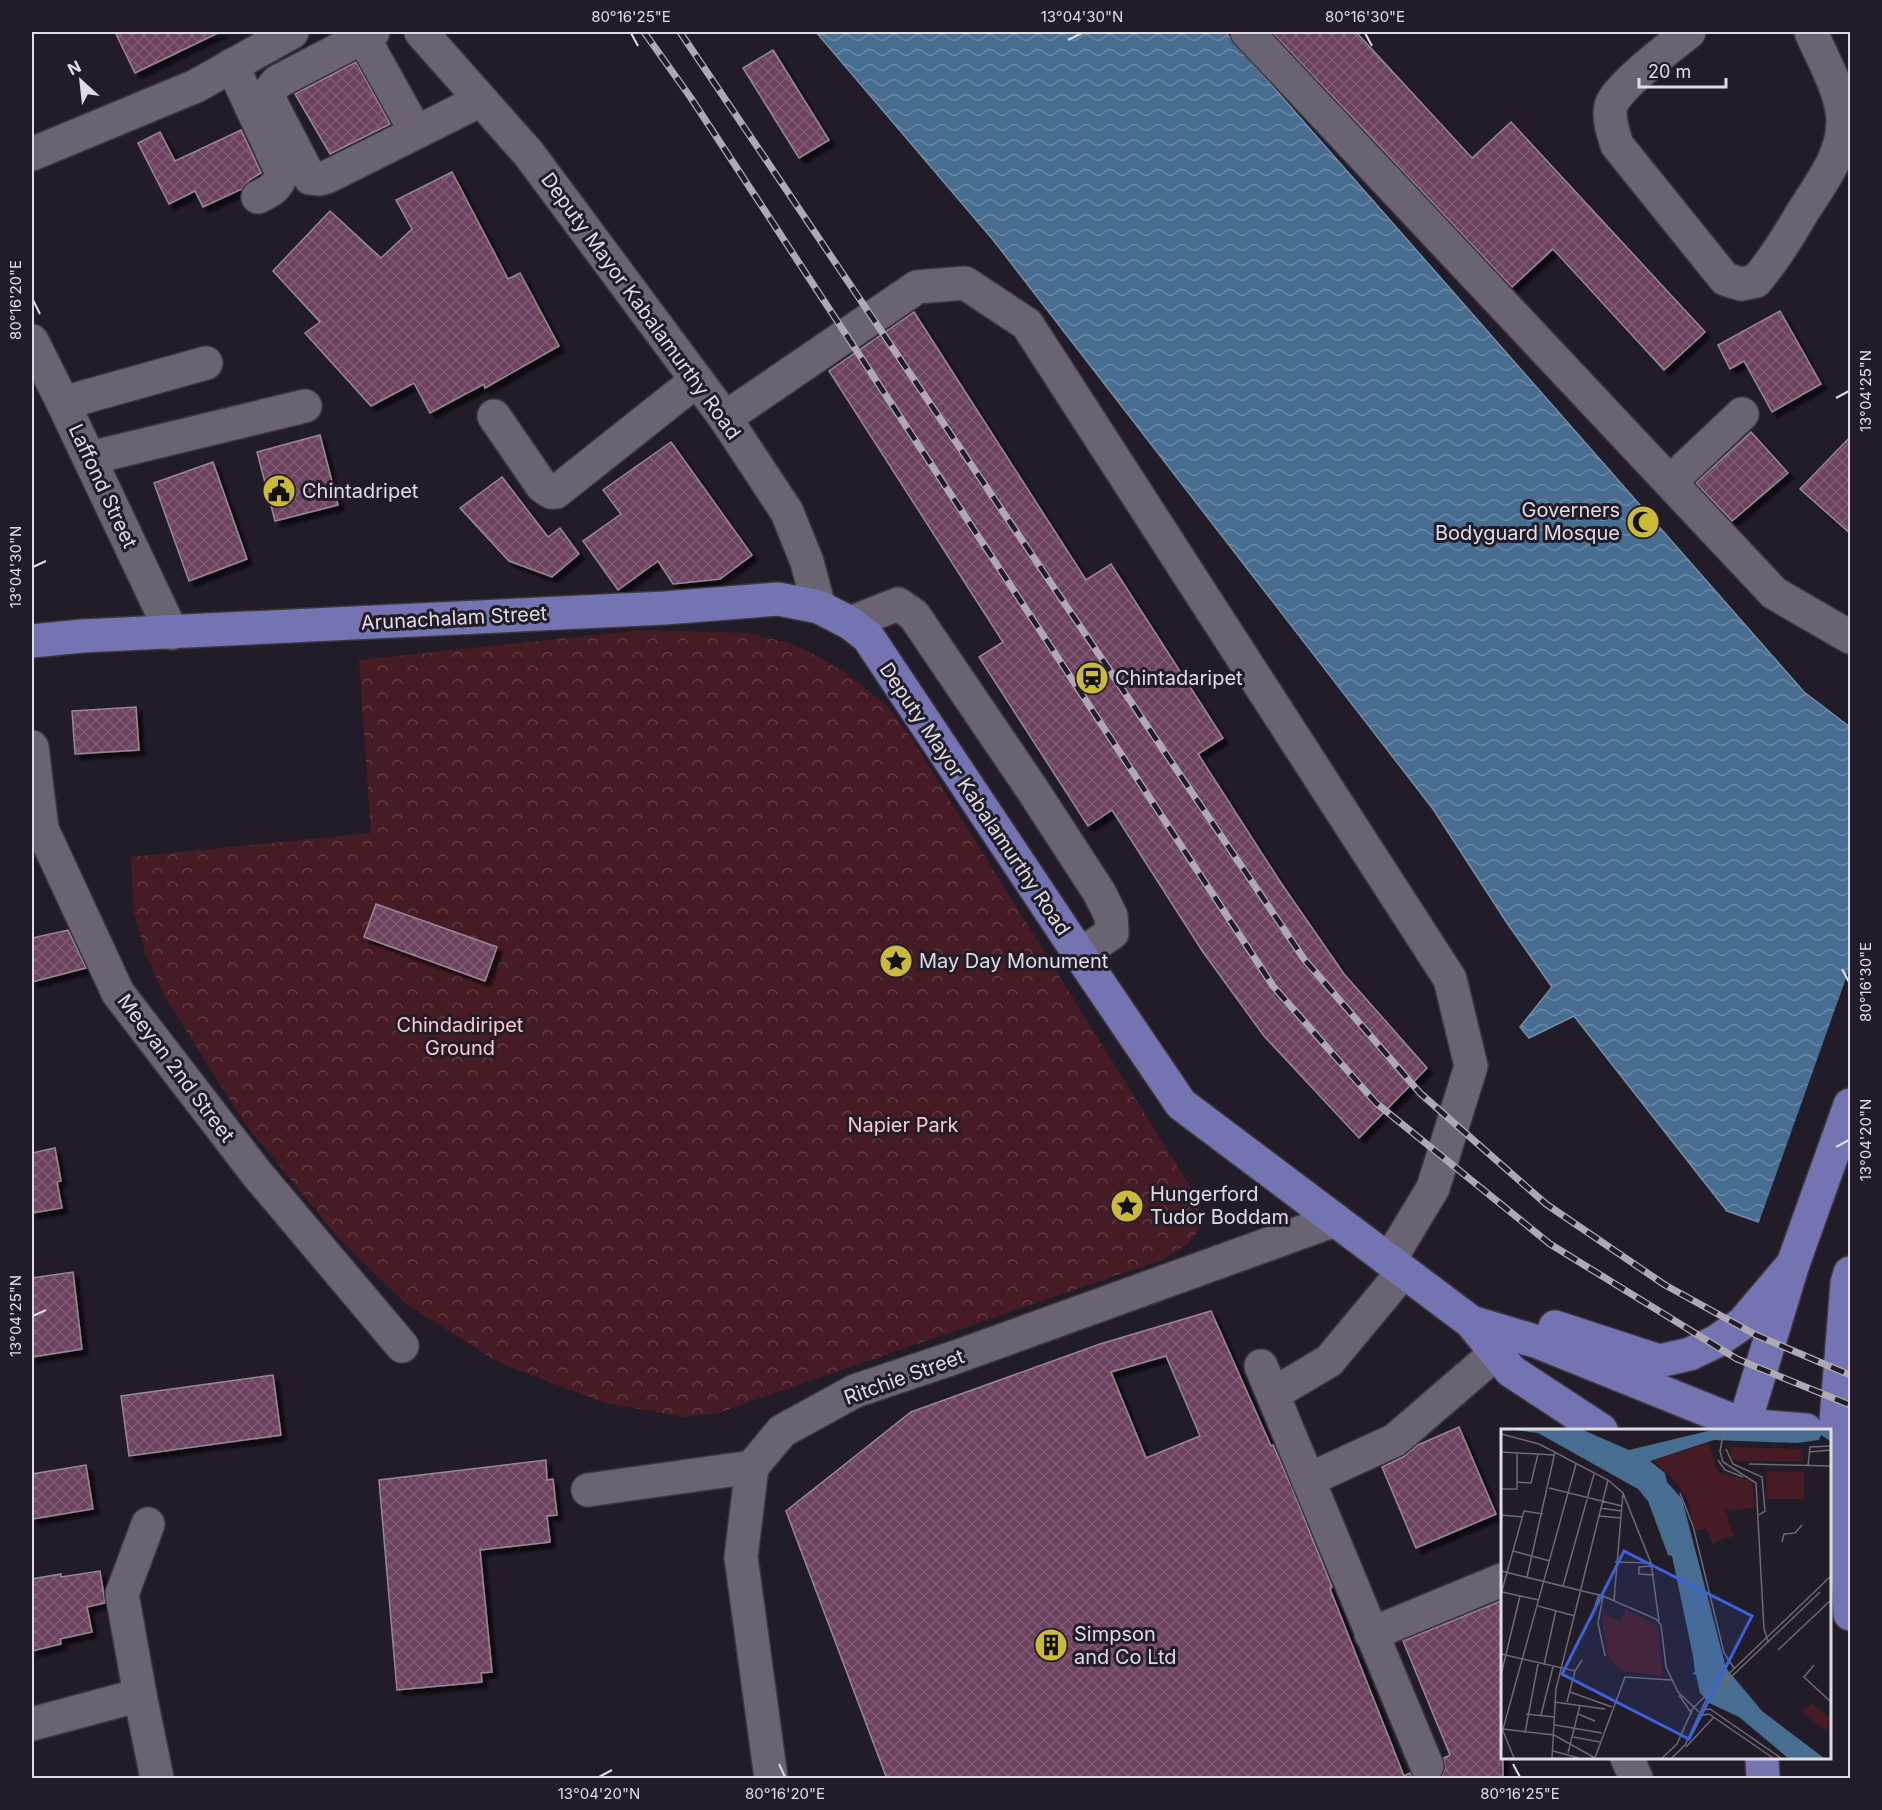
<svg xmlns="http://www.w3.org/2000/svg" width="1882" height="1810" font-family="Inter,sans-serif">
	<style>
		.forest { fill: url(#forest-crowns) }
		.water { fill: url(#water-waves); stroke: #758ea9; stroke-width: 1.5 }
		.pier { fill: #221c28 }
		.building { fill: url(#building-cross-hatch); stroke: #988892; stroke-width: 1.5; fill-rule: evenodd; filter: url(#shadow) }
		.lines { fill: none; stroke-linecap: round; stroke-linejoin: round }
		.minor-casing { stroke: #3b363f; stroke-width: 36 }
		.major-casing { stroke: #3b363f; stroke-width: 36 }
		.minor { stroke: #6a6371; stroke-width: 33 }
		.major { stroke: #7374b1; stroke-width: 33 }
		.rail-casing { stroke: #aea9b2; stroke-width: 7 }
		.rail { stroke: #221c28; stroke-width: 4.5; stroke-dasharray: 14; stroke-linecap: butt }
		.ticks { fill: none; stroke: #e0dce4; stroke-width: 2 }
		.labels { text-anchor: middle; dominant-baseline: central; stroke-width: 6; stroke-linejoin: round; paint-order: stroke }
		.street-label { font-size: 20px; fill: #e0dce4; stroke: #221c28 }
		.poi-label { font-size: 20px; fill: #e0dce4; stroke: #221c28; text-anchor: start }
		.park-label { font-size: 20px; fill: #fcc7ce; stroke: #221c28 }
		.inset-road { fill: none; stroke: #6e6973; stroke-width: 1.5 }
		.view { fill: #3a63da; fill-opacity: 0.15; stroke: #3a63da; stroke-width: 3 }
		.inset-edge { fill: none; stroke: #e0dce4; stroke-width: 3 }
		.neatline { fill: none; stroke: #e0dce4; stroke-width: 2 }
		.ticks-label { font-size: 15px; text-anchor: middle; fill: #e0dce4 }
	</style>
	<defs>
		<pattern id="forest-crowns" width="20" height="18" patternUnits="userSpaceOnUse" patternTransform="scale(1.5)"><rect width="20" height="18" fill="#471b24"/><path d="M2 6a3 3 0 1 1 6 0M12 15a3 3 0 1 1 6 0" fill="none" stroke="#613c44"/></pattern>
		<pattern id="water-waves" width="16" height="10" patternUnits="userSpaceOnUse" patternTransform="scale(1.5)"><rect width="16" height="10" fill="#476d90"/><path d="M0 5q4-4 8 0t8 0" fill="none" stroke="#6a88a5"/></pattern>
		<pattern id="building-cross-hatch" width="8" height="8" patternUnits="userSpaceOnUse" patternTransform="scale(1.5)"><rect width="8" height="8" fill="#6c425f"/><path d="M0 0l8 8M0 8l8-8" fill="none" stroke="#815d76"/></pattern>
		<filter id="shadow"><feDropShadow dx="5.5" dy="5.5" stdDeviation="1.5" flood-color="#0009"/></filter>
	</defs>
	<rect width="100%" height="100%" fill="#221c28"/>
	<path class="forest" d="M644,630L747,633L789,643L811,653L847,674L887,706L910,736L1191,1188C1194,1196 1199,1207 1200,1215C1202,1240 1180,1250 1161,1260L717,1413L685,1417L605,1403L498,1362L405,1303L341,1241L243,1121L165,997L145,952L134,912L131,857L371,833L359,660Z"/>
	<polygon class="water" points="816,32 1225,32 1804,692 1850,727 1850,1254 1727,1211 1574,1016 1529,1038 1520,1027 1552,987 1507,923 1433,809 994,241"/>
	<polygon class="pier" points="1850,967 1850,1257 1758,1225"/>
	<g class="building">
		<polygon points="115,32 220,32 135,73"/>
		<polygon points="1272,32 1356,32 1472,158 1511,122 1705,332 1664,370 1553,249 1512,287"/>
		<polygon points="773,50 829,140 799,158 743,68"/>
		<polygon points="356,62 390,124 330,154 295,94"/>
		<polygon points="241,130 261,173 249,180 242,189 203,207 195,191 169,204 138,143 160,132 175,161"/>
		<polygon points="452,172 508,279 520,273 559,346 485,388 484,384 430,413 414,383 371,406 305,333 320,322 273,271 330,211 381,258 412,229 396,200"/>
		<polygon points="1780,311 1821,384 1772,412 1744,361 1730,369 1718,345"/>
		<polygon points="914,312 1086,580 1111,564 1223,738 1198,754 1281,883 1344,974 1427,1068 1359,1138 1264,1036 1203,952 1112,810 1088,826 979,657 1003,642 829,371"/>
		<polygon points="1751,432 1788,473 1732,521 1696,483"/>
		<polygon points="320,435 338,505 275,521 257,452"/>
		<polygon points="1851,436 1851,534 1800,489"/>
		<polygon points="671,442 752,555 720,579 673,584 658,561 618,590 583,541 621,514 603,490"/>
		<polygon points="213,462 247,559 189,581 154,483"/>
		<polygon points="502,477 548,537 560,528 579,554 552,577 509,561 460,508"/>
		<polygon points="136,707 139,750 75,754 72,711"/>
		<polygon points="376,904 497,947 485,981 364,937"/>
		<polygon points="68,930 86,968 32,982 32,938"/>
		<polygon points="55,1148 61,1181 57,1182 62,1208 32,1213 32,1153"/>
		<polygon points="73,1272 82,1349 32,1357 32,1278"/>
		<path d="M1211,1311L1271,1446L1273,1445L1291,1486L1332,1587L1330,1589L1404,1776L1410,1773L1414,1779H887L786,1511L911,1412L1100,1344ZM1166,1356L1200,1436L1146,1458L1111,1372Z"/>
		<polygon points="273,1375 281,1435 129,1456 121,1396"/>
		<polygon points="1459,1427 1496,1514 1416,1548 1382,1467 1403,1457 1418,1445"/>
		<polygon points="546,1460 547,1480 553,1479 557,1515 547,1516 550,1542 480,1550 492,1672 481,1673 482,1682 397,1690 379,1480"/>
		<polygon points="86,1465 93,1509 32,1519 32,1474"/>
		<polygon points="100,1571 105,1603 87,1607 92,1632 60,1639 61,1644 32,1651 32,1579 61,1574 61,1577"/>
		<polygon points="1503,1600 1503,1779 1441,1779 1445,1769 1444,1758 1450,1755 1403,1641"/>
	</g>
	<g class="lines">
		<g class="minor-casing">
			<g id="minor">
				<polyline points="373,32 277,82 270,91 270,101 310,178 320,179 327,177 481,100"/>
				<polyline points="421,32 529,154 725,418 787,512 807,562 819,607"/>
				<polyline points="1247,32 1774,593 1850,637"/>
				<path d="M1689,32C1670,47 1622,83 1612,103C1607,115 1613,133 1617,145L1725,279L1741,284L1756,281C1774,260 1788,237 1802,213C1819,186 1843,156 1843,122C1843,93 1822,58 1811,32"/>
				<polyline points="363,37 416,132"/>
				<path d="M232,65L282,173C278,187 271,191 258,197"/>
				<polyline points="32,154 196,86 292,32"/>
				<polyline points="32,341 63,403 172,633"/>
				<polyline points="63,403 206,363"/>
				<polyline points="494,416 542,486 551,492 556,492 697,380"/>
				<polyline points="725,418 917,287 965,283 1027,324 1450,979 1471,1066 1433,1188 1389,1261"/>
				<polyline points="90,458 305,406"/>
				<polyline points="1670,482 1742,414"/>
				<polyline points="850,623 898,604 914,615 1032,789 1099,892 1111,916 1112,933 1080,955"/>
				<polyline points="32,747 42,829 118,993 257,1174 402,1346"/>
				<polyline points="1261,1366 1427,1766"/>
				<polyline points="1273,1394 1329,1361 1403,1272"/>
				<polyline points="1308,1480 1395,1440 1496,1353"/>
				<polyline points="588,1490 752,1467"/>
				<polyline points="1371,1634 1502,1580"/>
				<polyline points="140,1695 157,1778"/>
				<polyline points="32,1724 140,1695 122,1594 148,1524"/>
				<polyline points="1627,1758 1636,1778"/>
				<polyline points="771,1778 741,1557 752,1467 782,1431 855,1391 956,1357 1335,1220"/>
			</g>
		</g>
		<g class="major-casing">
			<g id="major">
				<polyline points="32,641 82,636 665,608 778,599 819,607 850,623 868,637 1080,955 1181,1104 1471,1322 1538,1342 1744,1425 1806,1430"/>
				<polyline points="1850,1273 1847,1283 1835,1433 1844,1495 1850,1614"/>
				<polyline points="1471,1322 1511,1371 1601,1430"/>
				<polyline points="1555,1327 1659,1361 1690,1354 1717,1341 1743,1323 1793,1264"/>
				<polyline points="1744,1430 1744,1425 1793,1264 1850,1105"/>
				<polyline points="1762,1758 1763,1778"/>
			</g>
		</g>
		<use href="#minor" class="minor"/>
		<use href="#major" class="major"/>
		<g class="rail-casing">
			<g id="rail">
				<polyline points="644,32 691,98 1273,986 1376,1103 1550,1244 1737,1359 1850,1405"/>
				<polyline points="680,32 1304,959 1420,1093 1546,1204 1665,1285 1756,1335 1850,1375"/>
			</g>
		</g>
		<use href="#rail" class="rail"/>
	</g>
	<path class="ticks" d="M631,33L638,46M1365,33L1372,46M1068,40L1082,33M33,300L40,314M1836,398L1849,391M33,567L46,561M1842,969L1849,982M1836,1147L1849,1140M33,1316L46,1310M779,1764L785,1777M1513,1764L1520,1777M599,1777L612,1770"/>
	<defs>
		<g id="civic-disc" transform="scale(1.725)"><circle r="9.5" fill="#cbba39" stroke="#221c28"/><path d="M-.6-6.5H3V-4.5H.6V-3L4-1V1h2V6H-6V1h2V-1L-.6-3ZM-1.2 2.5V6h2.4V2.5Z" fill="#111"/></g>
		<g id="mosque-disc" transform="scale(1.725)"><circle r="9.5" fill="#cbba39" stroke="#221c28"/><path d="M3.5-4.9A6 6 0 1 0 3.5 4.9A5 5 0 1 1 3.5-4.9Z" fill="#111"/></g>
		<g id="station-disc" transform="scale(1.725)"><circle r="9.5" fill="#cbba39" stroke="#221c28"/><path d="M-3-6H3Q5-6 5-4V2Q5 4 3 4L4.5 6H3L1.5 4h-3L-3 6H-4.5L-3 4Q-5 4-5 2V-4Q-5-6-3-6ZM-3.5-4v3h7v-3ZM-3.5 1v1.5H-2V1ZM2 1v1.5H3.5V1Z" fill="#111"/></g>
		<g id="sight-disc" transform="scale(1.725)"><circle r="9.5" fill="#cbba39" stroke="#221c28"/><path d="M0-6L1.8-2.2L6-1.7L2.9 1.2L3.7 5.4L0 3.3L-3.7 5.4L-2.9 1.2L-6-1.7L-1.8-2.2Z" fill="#111"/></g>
		<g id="building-disc" transform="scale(1.725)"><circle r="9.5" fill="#cbba39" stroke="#221c28"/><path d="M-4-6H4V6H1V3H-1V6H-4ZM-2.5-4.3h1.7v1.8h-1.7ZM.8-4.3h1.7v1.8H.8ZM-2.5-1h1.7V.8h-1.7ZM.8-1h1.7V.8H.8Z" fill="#111"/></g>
	</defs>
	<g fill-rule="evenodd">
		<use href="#civic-disc" x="279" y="491"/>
		<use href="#mosque-disc" x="1643" y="522"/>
		<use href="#station-disc" x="1092" y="678"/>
		<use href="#sight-disc" x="896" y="961"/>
		<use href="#sight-disc" x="1127" y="1206"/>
		<use href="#building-disc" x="1051" y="1645"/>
	</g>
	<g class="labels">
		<g class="street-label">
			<text transform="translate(641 306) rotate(54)">Deputy Mayor Kabalamurthy Road</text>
			<text transform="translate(103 486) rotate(65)">Laffond Street</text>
			<text transform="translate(454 618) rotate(-3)">Arunachalam Street</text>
			<text transform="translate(975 799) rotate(56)">Deputy Mayor Kabalamurthy Road</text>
			<text transform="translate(176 1068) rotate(53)">Meeyan 2nd Street</text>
			<text transform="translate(904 1377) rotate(-20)">Ritchie Street</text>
		</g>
		<g class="poi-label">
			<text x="302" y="491">Chintadripet</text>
			<text x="1620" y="510" text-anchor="end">Governers<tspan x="1620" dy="23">Bodyguard Mosque</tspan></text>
			<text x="1115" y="678">Chintadaripet</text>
			<text x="919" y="961">May Day Monument</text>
			<text x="1150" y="1194">Hungerford<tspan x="1150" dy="23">Tudor Boddam</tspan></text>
			<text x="1074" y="1634">Simpson<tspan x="1074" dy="23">and Co Ltd</tspan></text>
		</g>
		<g class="park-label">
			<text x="460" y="1025">Chindadiripet<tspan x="460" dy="23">Ground</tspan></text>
			<text x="903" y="1125">Napier Park</text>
		</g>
	</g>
	<g transform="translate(1501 1429)">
		<rect width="330" height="330" fill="#221c28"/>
		<path d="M265,42L303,43V70H266ZM125,180L157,197L162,247L121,242L106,225L101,189L103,185L120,192ZM310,274L330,289L326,302L301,283Z" fill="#471b24"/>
		<path d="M208,14L217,44L251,52L254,79L225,81L232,107L211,114L206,99L194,102L187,71L175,53L152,31ZM228,18L302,20V32H238L231,29Z" fill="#471b24"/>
		<path d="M14,1H82L128,21L211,1H330L329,12L320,6L318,11L296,14L213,11L149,32L164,44L166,53L181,70L225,239L261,282L323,329H287L238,288L208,274L199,264L195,246L191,244L194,243L192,227L171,127L167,126L147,72L137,60L37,4Z" fill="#476d90"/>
		<path class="inset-road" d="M223,1L219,22L222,33L255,54L263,200L267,212M0,5L38,15L107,51L122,64L150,134L158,192M225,20L232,35L261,48L264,82L258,86M0,23L53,26M308,23L330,21M16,24V53M217,31L224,41L242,48M75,35L2,300L53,306L94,329M248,35L330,37M307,37L309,18L330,17M48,59L121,77M0,60H16V53L30,54L37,25M179,64L192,97L223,224L233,239M99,79L120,82M0,86L22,88M98,87L120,89M281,113L283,105L294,104L301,96M12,122L49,132M114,133L150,134M150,137L138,138V145L153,146M0,142L102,167L155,190L160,196L165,238L177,263L198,283M26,148L54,23M62,157L93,45M1,163L38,171M0,165L23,82L42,85M102,167L97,194L104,227M113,171L122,64M37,177L74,187M90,190L98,165M277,221L330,171M0,225L74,242L81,231M43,236L55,181M313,236L303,248L330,273M0,246L19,167M69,263L111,278M178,266L191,285M53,273L104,280M66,273L74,242M202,281L209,280L280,329M25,285L53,288M77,285L94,292M40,286L52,238M197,287L208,285L272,329M54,296L101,304M0,297L13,329M24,304L37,235M72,308L99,313M185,318L213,288M52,322L78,329M67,324L79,276M51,329L55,260L107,51M94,329L124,248L170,251M161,329L176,315L192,279L330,147M171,329L184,316L204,273L319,163"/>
		<path class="view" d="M123,122L251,187L188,310L61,245Z"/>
		<rect width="330" height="330" class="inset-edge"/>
	</g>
	<rect width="1882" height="1810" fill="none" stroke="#221c28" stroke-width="66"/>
	<g transform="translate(81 81) rotate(333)" stroke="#221c28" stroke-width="4.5" paint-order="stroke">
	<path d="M0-4.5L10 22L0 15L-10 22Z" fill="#e0dce4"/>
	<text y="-9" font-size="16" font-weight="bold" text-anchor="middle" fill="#e0dce4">N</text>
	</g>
	<path d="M1639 78v9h87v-9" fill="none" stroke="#e0dce4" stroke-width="3"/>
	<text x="1648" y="78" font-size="18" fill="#e0dce4" stroke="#221c28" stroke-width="4.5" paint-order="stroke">20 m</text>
	<rect x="33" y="33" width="1816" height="1744" class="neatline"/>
	<g class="ticks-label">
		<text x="631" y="22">80°16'25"E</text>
		<text x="1082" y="22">13°04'30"N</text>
		<text x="1365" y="22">80°16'30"E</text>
		<text transform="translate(16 300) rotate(-90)" y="5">80°16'20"E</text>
		<text transform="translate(1866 391) rotate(-90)" y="5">13°04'25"N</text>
		<text transform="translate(16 567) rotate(-90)" y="5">13°04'30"N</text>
		<text transform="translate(1866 982) rotate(-90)" y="5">80°16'30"E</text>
		<text transform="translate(1866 1140) rotate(-90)" y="5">13°04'20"N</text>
		<text transform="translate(16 1316) rotate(-90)" y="5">13°04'25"N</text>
		<text x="599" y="1799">13°04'20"N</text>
		<text x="785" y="1799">80°16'20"E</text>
		<text x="1520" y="1799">80°16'25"E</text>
	</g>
</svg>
